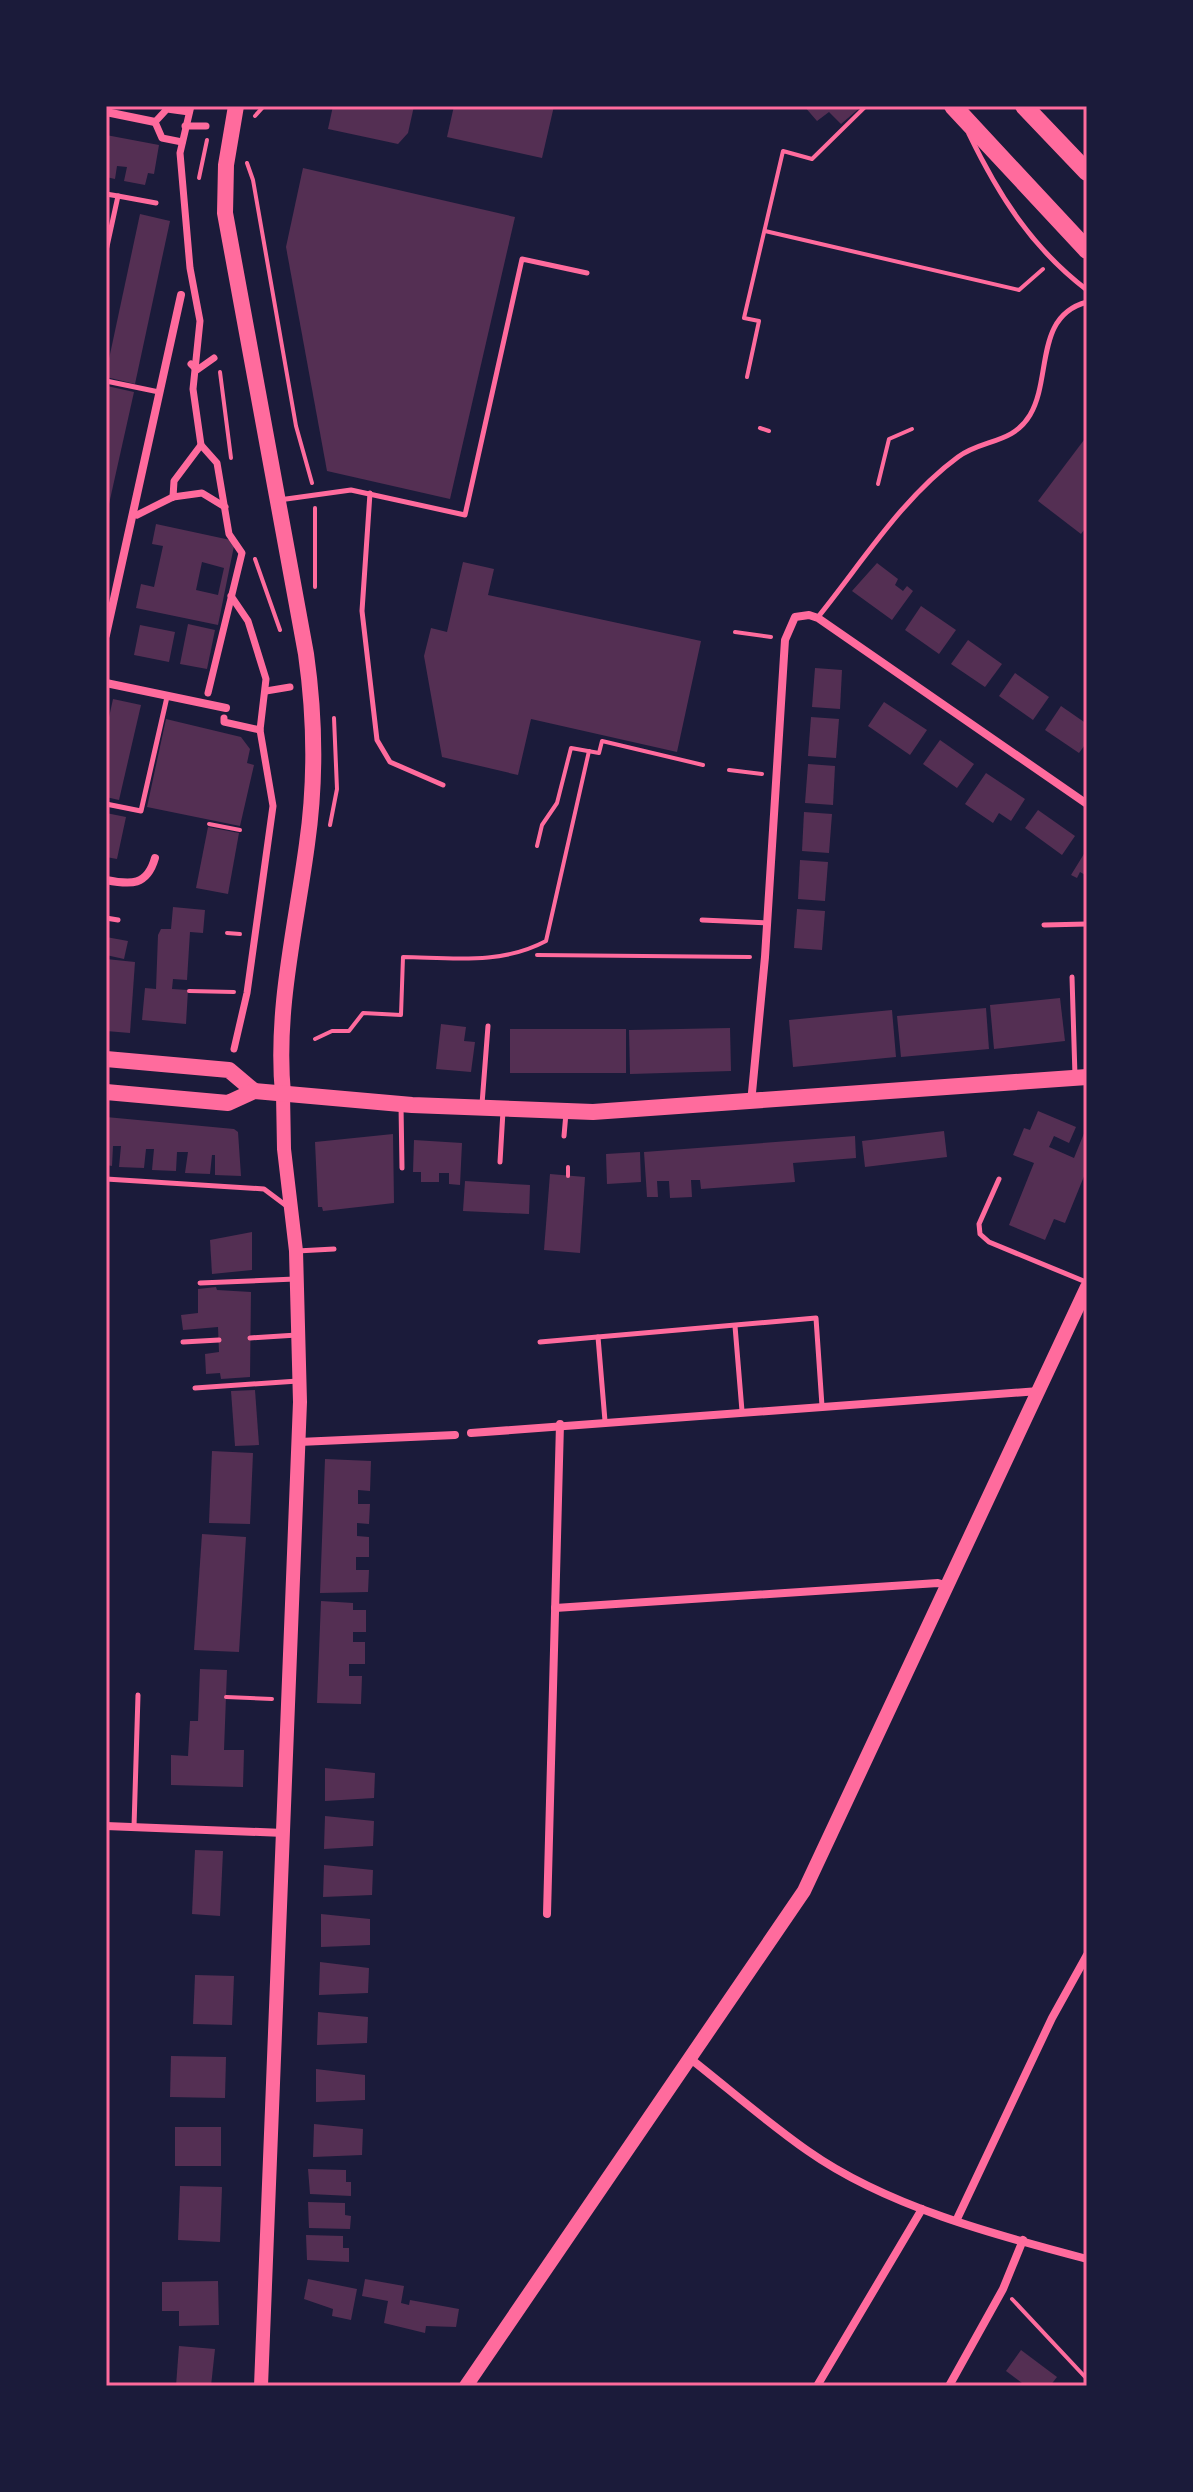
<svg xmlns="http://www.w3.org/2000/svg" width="1193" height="2492" font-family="'Source Sans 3',sans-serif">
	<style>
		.building { fill: #542f53; fill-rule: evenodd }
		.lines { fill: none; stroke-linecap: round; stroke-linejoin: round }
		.path { stroke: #ff6b9d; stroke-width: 4 }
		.service { stroke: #ff6b9d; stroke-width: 5 }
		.pedestrian { stroke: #ff6b9d; stroke-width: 7 }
		.minor { stroke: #ff6b9d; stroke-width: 8 }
		.tertiary { stroke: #ff6b9d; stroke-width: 14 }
		.secondary { stroke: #ff6b9d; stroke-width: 14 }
		.primary { stroke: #ff6b9d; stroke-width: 16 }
		.trunk { stroke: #ff6b9d; stroke-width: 18 }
		.neatline { fill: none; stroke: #ff6b9d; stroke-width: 3 }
	</style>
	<rect width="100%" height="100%" fill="#1b1b3a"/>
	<g class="building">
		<polygon points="333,106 414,106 408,133 398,144 328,129"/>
		<polygon points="454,106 554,106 542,158 447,137"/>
		<polygon points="804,106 862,106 841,124 829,112 817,121"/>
		<polygon points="106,135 159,145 154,174 148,173 145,185 124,181 127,167 117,166 115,179 106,177"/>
		<polygon points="303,168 515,217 450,499 327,471 286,247"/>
		<polygon points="140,214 170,221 135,384 106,377 106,373"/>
		<polygon points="107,386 134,392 107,513 106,393"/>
		<polygon points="1087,436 1087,526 1081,534 1038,501"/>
		<path d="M156,524L235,541L218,625L136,608L141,584L154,587L163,546L152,544ZM202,562L224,568L218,595L196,590Z"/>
		<polygon points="463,562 494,569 488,595 701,641 677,752 531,719 518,775 442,757 424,656 431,628 447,632"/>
		<polygon points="877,563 898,579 895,585 903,591 907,586 913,591 892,620 852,591"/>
		<polygon points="921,606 956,630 939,654 905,630"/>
		<polygon points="188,624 215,630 207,669 180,664"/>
		<polygon points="140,625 175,632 169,662 134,655"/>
		<polygon points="968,640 1002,664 985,687 951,664"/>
		<polygon points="815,668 842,670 840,709 812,707"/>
		<polygon points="1015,673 1049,697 1033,720 999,696"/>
		<polygon points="113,699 141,705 119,800 106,797 106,731"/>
		<polygon points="884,702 927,730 910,755 868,726"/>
		<polygon points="1061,706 1087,724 1087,742 1079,753 1045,730"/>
		<polygon points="811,717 839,719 836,758 808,756"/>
		<polygon points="166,719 241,737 250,749 247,763 254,765 240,826 147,807"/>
		<polygon points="940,740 974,764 957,788 923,764"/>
		<polygon points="808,764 835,766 833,805 805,803"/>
		<polygon points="986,773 1025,799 1011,821 999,813 993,823 965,804"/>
		<polygon points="1038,810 1075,836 1062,855 1025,828"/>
		<polygon points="804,812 832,814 829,853 802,851"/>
		<polygon points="106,813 126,817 117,859 106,857"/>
		<polygon points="208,827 239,833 228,894 196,888"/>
		<polygon points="1087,849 1087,876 1080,872 1077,878 1071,875"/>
		<polygon points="800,860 828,862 825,901 798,899"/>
		<polygon points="173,907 205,910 203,933 190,932 187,980 173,979 172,989 188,990 186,1024 142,1020 145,988 156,989 158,935 161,929 171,929"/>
		<polygon points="797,909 825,911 822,950 794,948"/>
		<polygon points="106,937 128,941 124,959 106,955"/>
		<polygon points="106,959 135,962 130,1033 106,1031"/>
		<polygon points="1060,998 1065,1041 994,1049 990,1005"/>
		<polygon points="986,1008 989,1049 901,1057 897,1016"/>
		<polygon points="892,1010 896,1057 793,1067 789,1020"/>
		<polygon points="441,1024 466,1027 464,1041 475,1042 471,1072 436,1069"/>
		<polygon points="730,1028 731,1071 630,1074 629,1030"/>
		<rect x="510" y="1029" width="116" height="44"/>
		<polygon points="1038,1111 1076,1127 1069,1143 1054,1136 1049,1147 1074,1158 1087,1126 1087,1169 1065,1223 1054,1219 1045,1240 1009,1225 1034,1163 1013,1155 1024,1128 1030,1130"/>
		<polygon points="106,1117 234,1129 238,1132 241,1176 215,1175 215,1155 212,1155 210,1174 185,1173 188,1152 177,1152 176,1171 152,1170 154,1149 146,1149 144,1168 119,1167 121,1146 113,1146 112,1166 106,1165"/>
		<polygon points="944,1131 947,1157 865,1167 862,1141"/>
		<polygon points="393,1134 394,1203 323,1211 322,1207 318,1207 315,1142"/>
		<polygon points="855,1136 856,1158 793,1163 795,1182 701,1189 700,1180 691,1180 692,1197 670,1198 669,1181 657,1181 658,1197 647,1197 644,1152"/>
		<polygon points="414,1140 462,1143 460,1185 449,1184 449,1173 439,1173 439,1182 421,1182 421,1172 413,1172"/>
		<polygon points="640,1152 641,1182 607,1184 606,1154"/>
		<polygon points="550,1174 585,1177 580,1253 544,1250"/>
		<polygon points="465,1181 530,1185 529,1214 463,1211"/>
		<polygon points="252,1232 252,1270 212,1274 210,1240"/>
		<polygon points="216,1287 217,1290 251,1292 250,1377 221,1379 220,1373 206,1374 205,1354 219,1352 218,1327 183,1330 181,1315 198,1313 198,1289"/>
		<polygon points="255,1390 259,1445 235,1446 231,1391"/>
		<polygon points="212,1451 253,1453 250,1524 209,1523"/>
		<polygon points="325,1459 371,1461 370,1491 358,1490 358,1504 370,1504 369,1524 357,1523 357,1536 369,1537 369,1557 356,1557 356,1570 369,1570 368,1592 320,1593"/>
		<polygon points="202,1534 246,1537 239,1652 194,1650"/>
		<polygon points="321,1601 353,1603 353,1610 366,1610 366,1632 353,1632 353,1642 365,1642 365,1664 349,1664 349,1676 362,1676 361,1704 317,1703"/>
		<polygon points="200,1669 227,1670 224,1750 244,1750 243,1787 171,1785 171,1755 188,1756 190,1721 198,1721"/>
		<polygon points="325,1768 375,1773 374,1798 325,1801"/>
		<polygon points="325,1816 374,1821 373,1846 324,1849"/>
		<polygon points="195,1850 223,1851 220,1916 192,1914"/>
		<polygon points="324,1865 373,1870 372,1895 323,1897"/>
		<polygon points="321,1914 370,1919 370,1945 321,1947"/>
		<polygon points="320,1962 369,1968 368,1993 319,1995"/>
		<polygon points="195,1975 234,1976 232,2025 193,2024"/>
		<polygon points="318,2012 368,2017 367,2043 317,2045"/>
		<polygon points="171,2056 226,2057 225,2098 170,2097"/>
		<polygon points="316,2069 365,2075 365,2100 316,2102"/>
		<polygon points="314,2124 363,2129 362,2155 313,2157"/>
		<rect x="175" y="2127" width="46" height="39"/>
		<polygon points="308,2169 346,2170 346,2182 351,2182 351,2196 310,2194"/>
		<polygon points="180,2186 222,2187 220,2242 178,2240"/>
		<polygon points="308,2202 345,2203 345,2215 351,2216 350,2229 309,2228"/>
		<polygon points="306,2235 343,2236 343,2248 349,2248 349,2262 307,2260"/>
		<polygon points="308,2279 357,2289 351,2320 332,2316 333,2309 304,2299"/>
		<polygon points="365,2279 404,2286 401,2303 409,2305 410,2300 459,2309 456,2327 426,2326 425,2333 384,2323 388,2301 362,2296"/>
		<polygon points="218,2281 219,2325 179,2326 179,2311 162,2311 162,2282"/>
		<polygon points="179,2346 215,2349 211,2386 176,2386"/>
		<polygon points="1021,2350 1057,2377 1050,2386 1026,2386 1006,2371"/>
	</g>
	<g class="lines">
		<g class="path">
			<polyline points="255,116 264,106"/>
			<polyline points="247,163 253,180 296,426 312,483"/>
			<polyline points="199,178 207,140"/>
			<polyline points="765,231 1019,290 1043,269"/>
			<polyline points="220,372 231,458"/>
			<polyline points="747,377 759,321 744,318 783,151 812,159 866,106"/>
			<polyline points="760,428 769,431"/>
			<polyline points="878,484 889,439 912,429"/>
			<polyline points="315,508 315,587"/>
			<polyline points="255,559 280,630"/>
			<polyline points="735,632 771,637"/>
			<polyline points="729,770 762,774"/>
			<polyline points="209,824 240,830"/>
			<polyline points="330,825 337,789 334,718"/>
			<polyline points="537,846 542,825 557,803 571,748 599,753 602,741 703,765"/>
			<polyline points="227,933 240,934"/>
			<polyline points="537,955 750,957"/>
			<polyline points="189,991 234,992"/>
			<path d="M315,1039L332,1031H349L363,1013L401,1015L403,957C453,958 501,965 546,941L589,751"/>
			<polyline points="568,1176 568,1167"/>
			<polyline points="226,1697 272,1699"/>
			<polyline points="1012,2299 1087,2379"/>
		</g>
		<g class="service">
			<path d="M969,134C999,196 1032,248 1087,290"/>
			<polyline points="106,194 118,196"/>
			<polyline points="106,251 118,196 156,203"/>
			<polyline points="106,381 159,392"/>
			<polyline points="370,493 362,611 377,740 390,762 443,785"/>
			<polyline points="279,500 351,490 465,515 522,259 587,273"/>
			<path d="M818,617C861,564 902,498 958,457C982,439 1013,444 1030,415C1052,378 1034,316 1087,302"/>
			<polyline points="106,804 141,811 167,697"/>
			<polyline points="106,918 118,920"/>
			<polyline points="702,920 767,923"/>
			<polyline points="1044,925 1087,924"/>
			<polyline points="1072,977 1075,1076"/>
			<polyline points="482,1104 488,1026"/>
			<polyline points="401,1105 402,1168"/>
			<polyline points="564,1136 566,1113"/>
			<polyline points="500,1162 503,1111"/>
			<polyline points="106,1179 264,1189 288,1207"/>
			<polyline points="999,1179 979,1224 980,1234 989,1242 1086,1282"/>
			<polyline points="297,1251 334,1249"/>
			<polyline points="200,1283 295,1279"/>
			<polyline points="735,1326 742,1411"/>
			<polyline points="598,1337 605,1421"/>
			<polyline points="250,1338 297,1335"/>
			<polyline points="183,1342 219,1340"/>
			<polyline points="540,1342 816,1318 822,1406"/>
			<polyline points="195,1388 298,1381"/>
			<polyline points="134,1827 138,1695"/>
		</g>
		<g class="pedestrian">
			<polyline points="191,106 180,153 190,268 200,321 193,389 201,445 217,463 229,534 242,553 208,693"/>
			<polyline points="185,126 206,126"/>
			<polyline points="182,142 162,138 155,122 167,109 189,112"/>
			<polyline points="191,364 197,370 214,358"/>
			<polyline points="201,445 174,481 173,497 202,493 225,507"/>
			<polyline points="137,515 173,497"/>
			<polyline points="231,596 248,621 266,679 260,730 273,806 247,993 234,1049"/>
			<polyline points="266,691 290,687"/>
			<polyline points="224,718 224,722 260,730"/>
		</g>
		<g class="minor">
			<polyline points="106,112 155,122"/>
			<polyline points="106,635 181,295"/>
			<polyline points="106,683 226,708"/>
			<path d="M106,880C131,885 147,886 155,858"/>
			<polyline points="751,1103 765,957 785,640 795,617 809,615 818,618 1087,804"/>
			<polyline points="471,1433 1039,1391"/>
			<polyline points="299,1442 455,1435"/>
			<polyline points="555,1608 938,1583 949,1586"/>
			<polyline points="106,1826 284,1833"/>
			<polyline points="547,1914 560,1424"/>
			<path d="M692,2060C730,2090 768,2123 808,2151C886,2206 995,2235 1087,2259"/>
			<polyline points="957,2219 1052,2018 1087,1955"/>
			<polyline points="817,2386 922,2209"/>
			<polyline points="949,2386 1003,2289 1023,2240"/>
		</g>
		<polyline class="tertiary" points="466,2386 804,1891 1087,1287"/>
		<polyline class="secondary" points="261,2386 300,1402 296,1251 284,1149 283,1094"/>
		<g class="primary">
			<path d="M236,106L226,165L225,213L306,654C315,717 316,781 307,844C296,927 275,1010 283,1094"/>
			<polyline points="106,1059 229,1070 254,1091"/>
			<polyline points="106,1092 228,1103 254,1091 412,1105 593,1112 1087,1077"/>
		</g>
		<g class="trunk">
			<polyline points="953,106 1087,250"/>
			<polyline points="1024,106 1087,172"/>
		</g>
	</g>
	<rect width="1193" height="2492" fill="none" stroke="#1b1b3a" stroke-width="216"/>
	<rect x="108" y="108" width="977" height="2276" class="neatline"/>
</svg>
